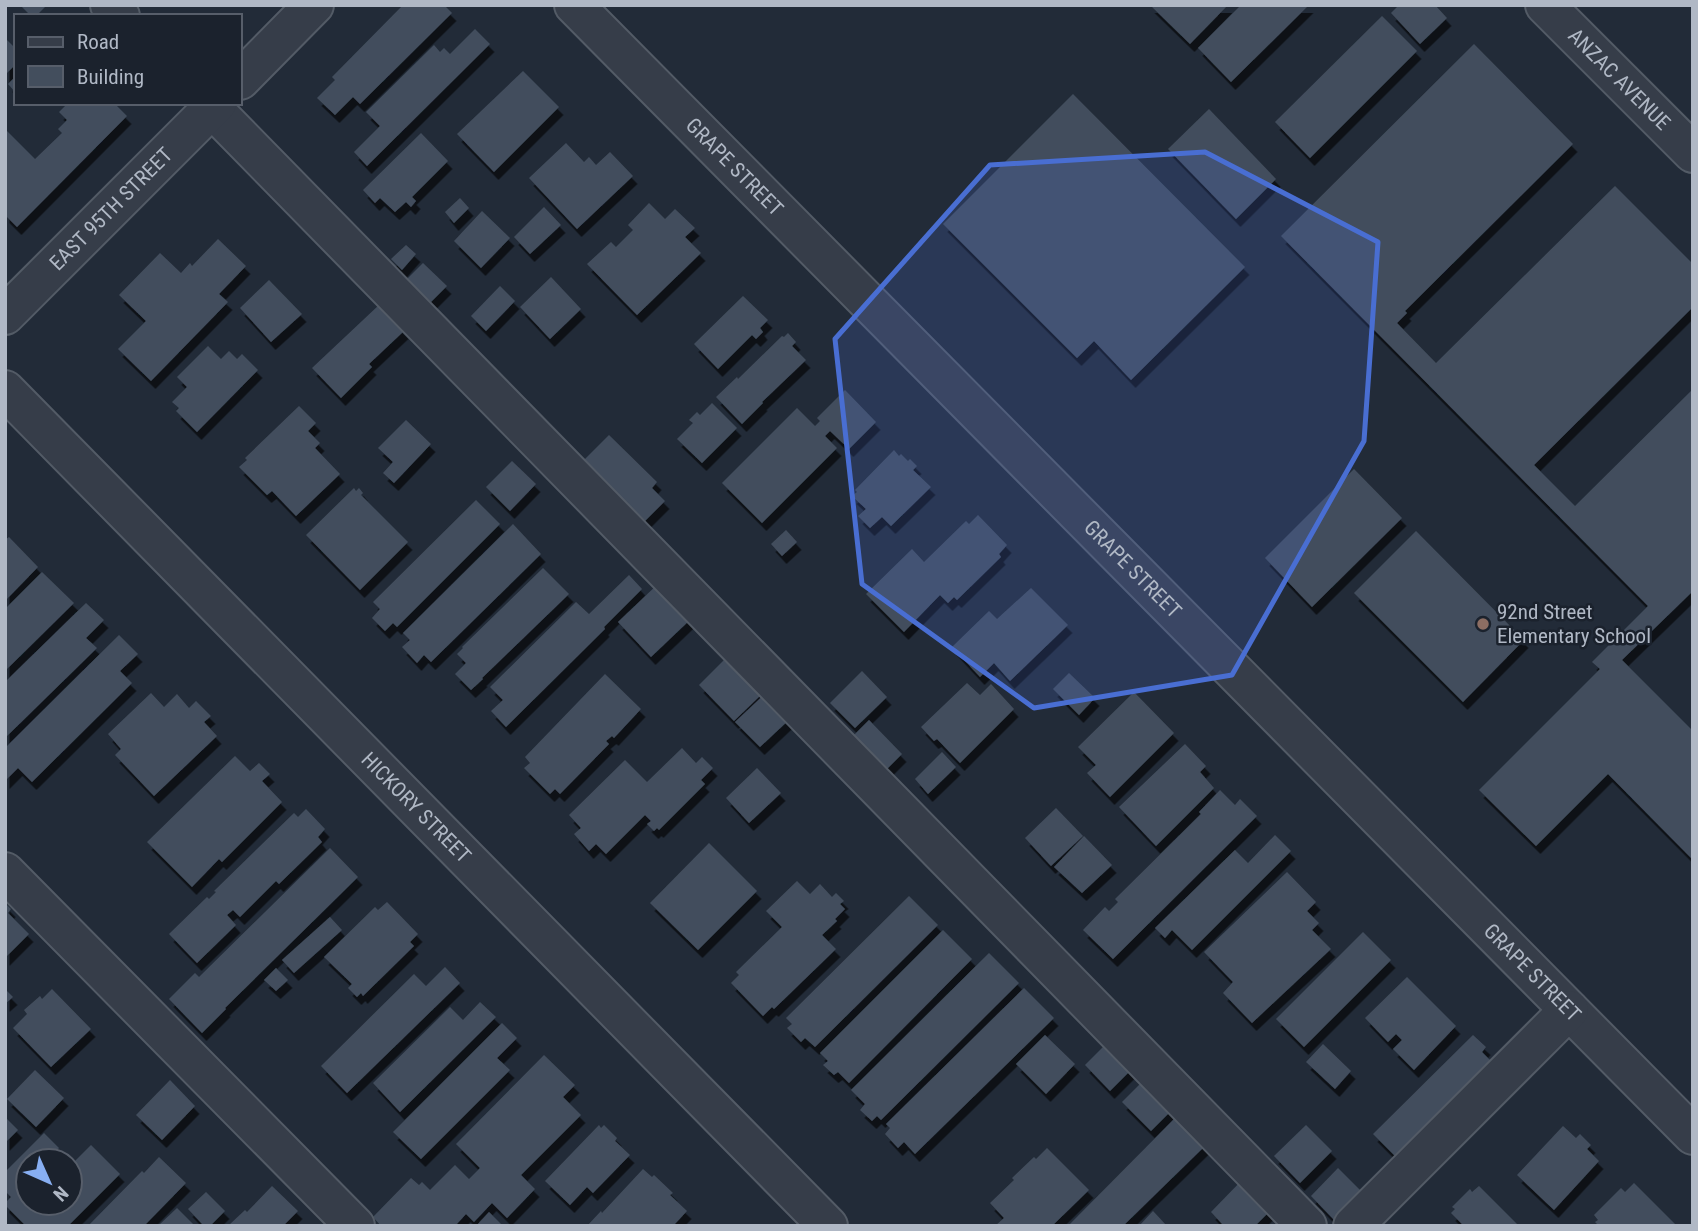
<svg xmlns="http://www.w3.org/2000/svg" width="1698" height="1231" font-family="'Roboto Condensed',sans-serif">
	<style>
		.building { fill: #434e5d; filter: url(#shadow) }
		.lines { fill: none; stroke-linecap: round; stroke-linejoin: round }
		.minor-casing { stroke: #535b66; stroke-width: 42 }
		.minor { stroke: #363d49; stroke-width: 38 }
		.marked { fill: #496ed2; fill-opacity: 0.2; stroke: #496ed2; stroke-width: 5; stroke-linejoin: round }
		.education-dot { fill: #8d6e63; stroke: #1b222d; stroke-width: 2.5 }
		.labels { text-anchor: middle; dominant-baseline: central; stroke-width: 5; stroke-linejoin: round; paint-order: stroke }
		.street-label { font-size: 21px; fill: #b0b8c5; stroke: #1b222d }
		.poi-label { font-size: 21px; fill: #b0b8c5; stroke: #1b222d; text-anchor: start }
	</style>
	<defs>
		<filter id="shadow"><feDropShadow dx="4.5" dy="8" stdDeviation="0" flood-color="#0009"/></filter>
	</defs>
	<rect width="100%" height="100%" fill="#222b38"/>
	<g class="building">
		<polygon points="20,5 47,5 36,16 31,16"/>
		<polygon points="403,5 444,5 452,13 360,104 353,97 335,115 317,98 335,80 332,77"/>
		<polygon points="1150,5 1228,5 1190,44"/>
		<polygon points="1241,5 1309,5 1231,82 1198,48"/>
		<polygon points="1399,5 1435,5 1447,18 1420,44 1391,13"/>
		<polygon points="1382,16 1417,51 1310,158 1275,122"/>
		<polygon points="475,29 490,44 367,166 354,152 380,126 366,112 434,45 440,52 444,48 450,54"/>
		<polygon points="5,38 16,49 16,64 5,75"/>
		<polygon points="1474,44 1573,144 1405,311 1407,313 1397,323 1436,363 1615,186 1693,264 1693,307 1534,465 1575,506 1693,389 1693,591 1622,660 1693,731 1693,860 1608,774 1536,846 1479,790 1600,669 1592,662 1648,606 1281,236"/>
		<polygon points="523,71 559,107 494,172 457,134"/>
		<polygon points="16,76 16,93 8,84"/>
		<polygon points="1073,94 1245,267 1131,380 1094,341 1077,358 943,224"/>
		<polygon points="68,103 114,103 127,116 17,227 5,215 5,133 7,131 35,159 62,133 58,129 67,120 59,112"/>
		<polygon points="1209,109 1276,179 1236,219 1168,149"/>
		<polygon points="421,133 448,161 412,197 416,201 411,207 406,202 395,212 380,198 375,203 363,190"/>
		<polygon points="566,143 584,162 589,157 596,165 610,152 633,176 577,229 529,178"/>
		<polygon points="460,198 469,208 454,223 445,212"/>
		<polygon points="649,203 665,219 675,209 695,228 685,237 701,253 637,315 587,264 611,242 616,247 633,230 628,225"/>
		<polygon points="544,207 561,225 530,254 514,237"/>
		<polygon points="482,211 510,238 481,268 454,241"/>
		<polygon points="218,239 246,266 219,294 228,302 151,381 118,349 146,321 119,295 160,253 181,273 190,263 192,266"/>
		<polygon points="406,245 416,254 402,270 391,259"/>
		<polygon points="423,263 447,286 431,302 407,279"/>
		<polygon points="551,277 581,309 550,339 520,307"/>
		<polygon points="269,280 302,314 271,342 240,308"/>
		<polygon points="500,286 515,301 486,331 471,316"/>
		<polygon points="743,296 768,320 760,328 763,332 756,339 752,335 718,369 694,344"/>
		<polygon points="379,305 404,331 369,364 372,367 341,398 312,368"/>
		<polygon points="788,333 796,342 792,346 806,360 762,402 763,403 742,424 716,397 737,377 738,379 782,336 784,337"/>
		<polygon points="208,346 221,359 229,351 237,359 242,354 258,370 197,432 176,411 179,408 172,402 187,387 177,377"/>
		<polygon points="845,390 876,422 849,449 830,431 825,436 837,448 762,523 722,483 797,408 815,426 820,421 817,418"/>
		<polygon points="712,403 737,428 702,463 677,439 693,423 689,420 697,412 700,415"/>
		<polygon points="299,406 316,423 308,431 320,443 315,448 340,474 296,516 272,491 267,495 239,467 247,460 245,458"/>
		<polygon points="406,420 431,444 394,483 383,473 393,462 378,448"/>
		<polygon points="609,435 657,482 652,488 665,501 644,522 583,461"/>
		<polygon points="894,450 899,456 901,454 908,461 910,459 917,466 913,470 931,487 891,526 882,517 870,528 858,516 866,509 852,496 857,492 855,490"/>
		<polygon points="512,461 536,484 510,511 486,487"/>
		<polygon points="1354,469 1402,518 1312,607 1265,558"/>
		<polygon points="354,488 356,491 359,488 363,493 361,495 408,542 360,590 306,535"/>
		<polygon points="476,500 500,524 397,627 393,623 385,631 372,618 380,609 373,602"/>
		<polygon points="978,515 1007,545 999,554 1001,557 957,600 954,597 948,603 940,595 904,632 866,594 912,549 924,562 966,521 969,524"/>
		<polygon points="513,524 541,554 431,662 424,655 417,663 402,647 410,640 403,633"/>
		<polygon points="786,530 797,542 782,556 771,544"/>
		<polygon points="1416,531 1524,640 1463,702 1354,593"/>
		<polygon points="9,537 38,567 5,601 5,540"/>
		<polygon points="543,568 569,594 482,678 483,679 471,690 455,674 466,663 457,654 463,648 462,647"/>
		<polygon points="42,572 74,603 5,671 5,609"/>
		<polygon points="629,575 642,589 604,627 605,629 506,727 491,711 503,700 490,687 576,602 589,614"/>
		<polygon points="660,582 693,617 651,657 618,622"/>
		<polygon points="1031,588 1068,625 1010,681 994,663 980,677 952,647 989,611 997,619"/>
		<polygon points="86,603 104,620 86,638 97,648 5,738 5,682"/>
		<polygon points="119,635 138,654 120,671 132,683 32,782 18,768 5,781 5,748"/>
		<polygon points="730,654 766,690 734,721 699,685"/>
		<polygon points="862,671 887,697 855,728 830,703"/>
		<polygon points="1069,673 1095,698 1079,715 1053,689"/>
		<polygon points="605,674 641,709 614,738 612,736 606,741 609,744 560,794 555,789 550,794 524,768 530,763 525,757"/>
		<polygon points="967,683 980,695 991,684 1014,709 960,763 937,739 934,741 921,727"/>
		<polygon points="1134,692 1174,733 1110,797 1087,773 1096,765 1078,747"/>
		<polygon points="151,693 164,707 177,694 189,708 196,701 211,716 204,722 217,736 154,796 115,755 121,749 108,734"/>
		<polygon points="766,693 791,718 760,747 735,722"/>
		<polygon points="869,720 902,754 887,769 854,735"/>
		<polygon points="1185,744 1206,766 1200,772 1214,788 1156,846 1119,807"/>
		<polygon points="682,748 696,763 702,757 713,768 701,780 705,784 659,830 657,828 654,831 647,824 651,821 645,815 606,854 596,844 589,851 574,834 581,828 569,815 625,760 647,782"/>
		<polygon points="942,752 956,767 928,794 915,779"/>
		<polygon points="235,756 250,771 259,763 270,774 262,781 282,802 222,862 219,859 192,887 147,842"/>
		<polygon points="757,768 781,793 749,823 726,798"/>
		<polygon points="1220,790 1235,805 1240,799 1257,816 1113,959 1083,930 1105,907 1109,911 1118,902 1115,899 1201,814 1199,812"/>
		<polygon points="1056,808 1083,836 1051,866 1025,838"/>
		<polygon points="306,809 325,829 318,837 322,842 279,884 276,881 240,917 233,910 227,915 236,925 197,963 169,934 207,897 209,899 216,892 214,891 294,813 298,817"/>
		<polygon points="1275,835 1291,851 1192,950 1172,930 1165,938 1155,928 1235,850 1248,863"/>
		<polygon points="1084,836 1112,865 1082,893 1054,867"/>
		<polygon points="709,843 757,891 698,950 650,903"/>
		<polygon points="330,848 358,877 225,1008 226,1009 202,1033 169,999 195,973 199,977"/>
		<polygon points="1287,872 1316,902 1307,911 1319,923 1312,930 1331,949 1252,1023 1223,993 1233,982 1204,952"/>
		<polygon points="797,881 810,894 820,884 832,897 836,893 844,901 840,904 845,909 835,919 837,921 822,935 836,949 774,1009 772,1007 763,1016 731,983 739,975 736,972 782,927 766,911"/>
		<polygon points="909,896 938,925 815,1047 805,1038 801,1042 787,1028 792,1024 786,1018"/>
		<polygon points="387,902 418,934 410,942 414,946 363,996 361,993 357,997 348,988 352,984 324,957 375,907 378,910"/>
		<polygon points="5,903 11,909 8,913 29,934 5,958"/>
		<polygon points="330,917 342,930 294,973 282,960"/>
		<polygon points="943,930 972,959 849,1083 838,1072 834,1075 823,1065 828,1061 820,1053"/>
		<polygon points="1363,932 1391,960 1304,1047 1276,1019"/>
		<polygon points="989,953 1019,983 881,1120 877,1116 872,1121 860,1110 865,1104 851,1090"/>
		<polygon points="445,967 460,983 347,1093 321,1066 414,974 426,986"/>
		<polygon points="276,968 288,980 276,991 264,980"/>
		<polygon points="1407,977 1456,1026 1414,1070 1393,1049 1402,1040 1396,1034 1388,1042 1365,1018"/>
		<polygon points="1024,988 1054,1018 915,1154 904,1142 898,1148 885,1134 890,1128 886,1124"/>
		<polygon points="5,989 13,997 5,1004"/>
		<polygon points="52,989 91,1029 51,1067 13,1028 27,1014 24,1010 40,996 42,999"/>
		<polygon points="480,1002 496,1017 400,1112 373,1083 450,1007 463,1020"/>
		<polygon points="502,1023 517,1038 497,1058 510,1070 421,1159 393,1132"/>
		<polygon points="1045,1035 1075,1064 1046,1094 1016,1064"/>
		<polygon points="1473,1035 1486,1047 1482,1052 1496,1066 1400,1161 1373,1134"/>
		<polygon points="1323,1044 1351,1071 1335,1089 1306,1062"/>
		<polygon points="1105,1045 1131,1070 1110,1091 1085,1065"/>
		<polygon points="544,1055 575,1085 563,1097 581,1115 521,1175 535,1189 507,1218 492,1203 474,1222 466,1214 455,1226 381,1226 373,1217 411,1178 419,1185 422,1182 430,1190 455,1165 469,1179 480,1168 456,1144"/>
		<polygon points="35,1070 64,1098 36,1127 7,1099"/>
		<polygon points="1148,1076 1177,1105 1151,1131 1122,1102"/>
		<polygon points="170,1080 195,1106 162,1140 136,1115"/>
		<polygon points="5,1117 18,1130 5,1143"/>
		<polygon points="1176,1117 1205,1146 1123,1226 1068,1226"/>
		<polygon points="599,1125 601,1128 604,1125 617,1138 615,1141 630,1155 593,1193 587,1187 570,1205 545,1181"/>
		<polygon points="1306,1125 1332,1151 1300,1183 1274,1156"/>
		<polygon points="1563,1126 1576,1138 1580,1134 1591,1145 1587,1149 1599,1161 1554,1210 1517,1175"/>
		<polygon points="44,1133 59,1148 54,1154 61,1161 28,1161 28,1203 70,1203 70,1161 65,1161 69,1157 74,1162 91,1145 120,1174 68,1226 26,1226 5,1205 5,1203 11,1197 5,1191 5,1172"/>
		<polygon points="1047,1148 1089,1190 1052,1226 995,1226 1004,1218 990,1203 1014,1180 1012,1178 1034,1157 1036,1159"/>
		<polygon points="159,1157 186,1183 144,1226 88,1226 142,1171 144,1173"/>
		<polygon points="1338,1168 1365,1195 1337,1223 1311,1196"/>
		<polygon points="643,1169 652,1177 654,1175 673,1193 670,1195 687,1211 673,1226 587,1226 601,1211 602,1213"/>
		<polygon points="1245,1177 1274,1207 1255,1226 1224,1226 1211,1212"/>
		<polygon points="1634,1183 1677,1226 1599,1226 1595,1222 1598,1220 1594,1215 1621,1188 1625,1192"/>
		<polygon points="272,1186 298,1211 283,1226 228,1226 245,1210 247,1212"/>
		<polygon points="1479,1186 1519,1226 1464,1226 1451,1213 1455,1209 1452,1207 1470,1189 1472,1192"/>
		<polygon points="206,1192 225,1211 210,1226 204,1226 188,1209"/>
		<polygon points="177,1208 195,1226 158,1226"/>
		<polygon points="1153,1211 1167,1226 1139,1226"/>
		<polygon points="489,1212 503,1226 476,1226"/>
	</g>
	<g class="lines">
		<g class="minor-casing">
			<g id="minor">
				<polyline points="110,5 120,16"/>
				<path id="s1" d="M574,5L1693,1135"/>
				<path id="s2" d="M1545,5L1693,153"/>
				<polyline points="240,80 314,5"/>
				<polyline points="207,103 1307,1226"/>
				<path id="s3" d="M5,315L217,103"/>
				<path id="s4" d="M5,390L828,1226"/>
				<polyline points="5,872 355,1226"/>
				<polyline points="1353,1226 1569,1010"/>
			</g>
		</g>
		<use href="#minor" class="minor"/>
	</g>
	<path class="marked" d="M1205,152L1378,242L1364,441L1232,675L1034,708L862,584L835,339L990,165Z"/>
	<circle class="education-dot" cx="1483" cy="624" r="7"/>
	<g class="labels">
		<g class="street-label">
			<text stroke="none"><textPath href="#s2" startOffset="105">ANZAC AVENUE</textPath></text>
			<text stroke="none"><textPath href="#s1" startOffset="228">GRAPE STREET</textPath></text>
			<text stroke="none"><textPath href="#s3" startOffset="150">EAST 95TH STREET</textPath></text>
			<text stroke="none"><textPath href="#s1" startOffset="794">GRAPE STREET</textPath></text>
			<text stroke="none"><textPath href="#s4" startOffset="586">HICKORY STREET</textPath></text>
			<text stroke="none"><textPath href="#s1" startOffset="1362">GRAPE STREET</textPath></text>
		</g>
		<g class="poi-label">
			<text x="1497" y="612">92nd Street<tspan x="1497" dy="24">Elementary School</tspan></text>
		</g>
	</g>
	<rect width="1698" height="1231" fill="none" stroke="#b0b8c5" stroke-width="14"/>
	<rect x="14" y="14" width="228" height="91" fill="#1b222d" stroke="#575e6a" stroke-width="2"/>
	<rect x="28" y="37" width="35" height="10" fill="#363d49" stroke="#575e6a" stroke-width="2"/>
	<text x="77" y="49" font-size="21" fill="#b0b8c5">Road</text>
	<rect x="28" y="66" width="35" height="21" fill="#434e5d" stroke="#575e6a" stroke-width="2"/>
	<text x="77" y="84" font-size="21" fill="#b0b8c5">Building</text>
	<g transform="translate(49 1182) rotate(135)"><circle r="33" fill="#1b222d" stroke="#575e6a" stroke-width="2"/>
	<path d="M0-5L12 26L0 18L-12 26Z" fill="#88aff2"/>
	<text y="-10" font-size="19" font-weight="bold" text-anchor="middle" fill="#b0b8c5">N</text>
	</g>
</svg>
